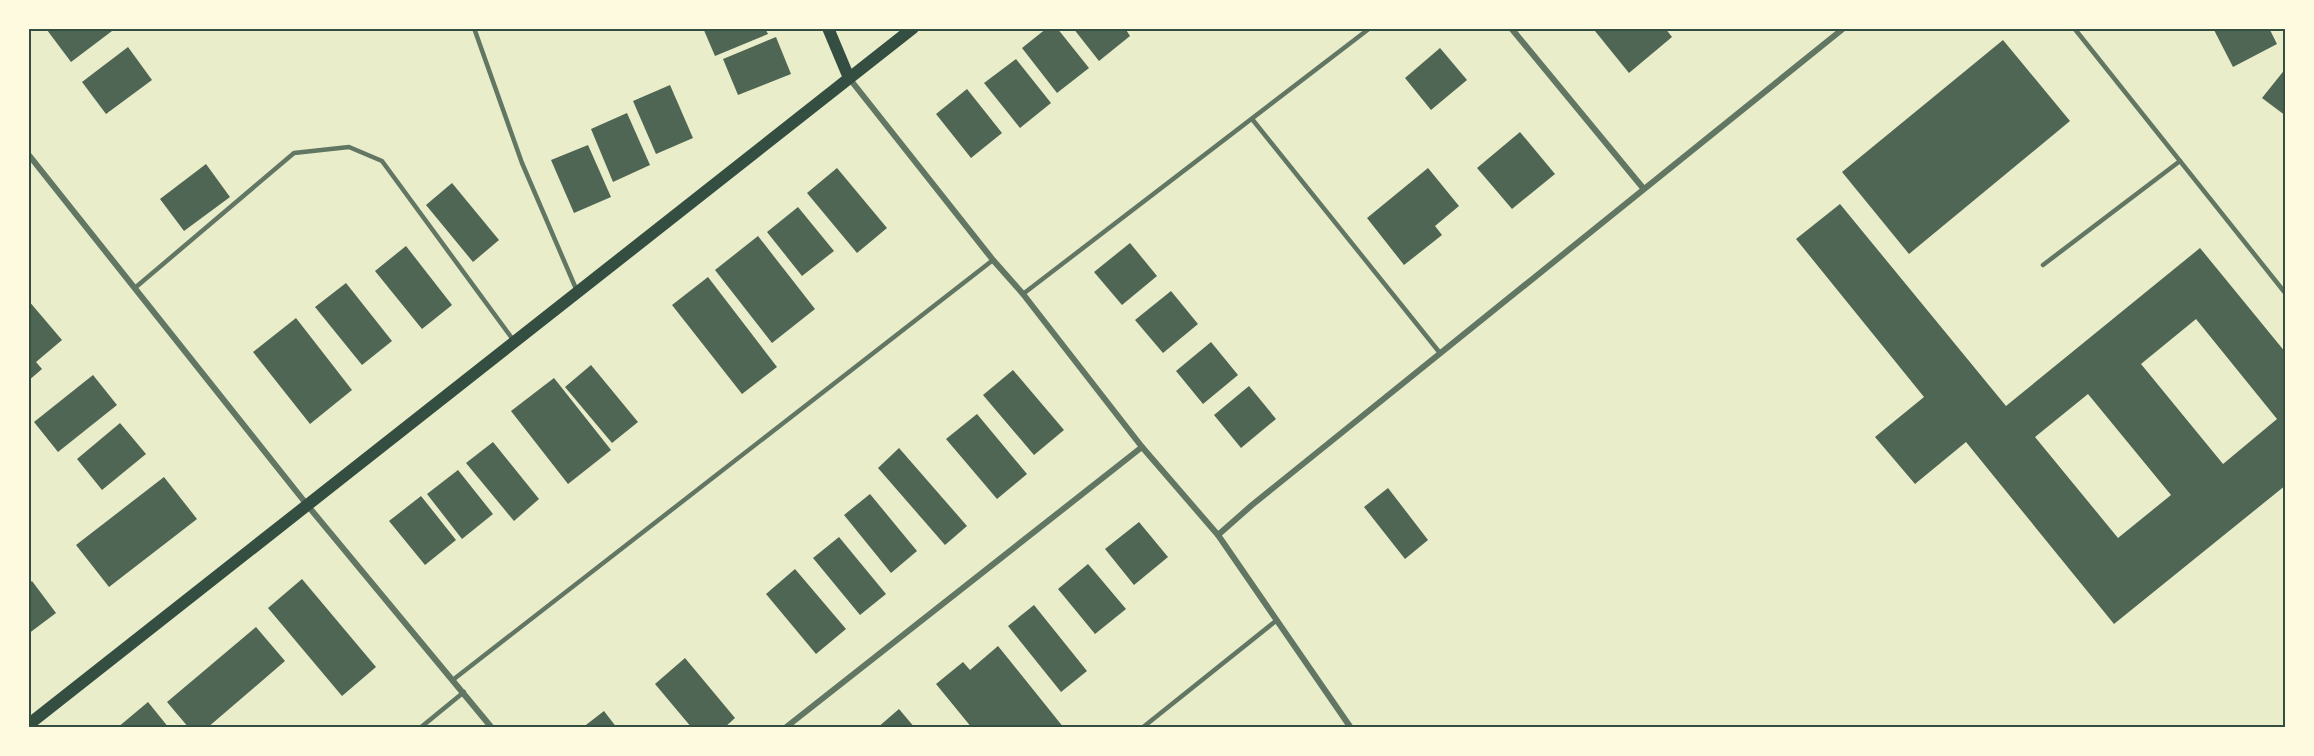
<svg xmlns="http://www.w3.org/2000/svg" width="2314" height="756" font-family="'Noto Serif',serif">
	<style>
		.building { fill: #4f6655; fill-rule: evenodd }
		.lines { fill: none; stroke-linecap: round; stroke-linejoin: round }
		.service { stroke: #617663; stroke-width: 4.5 }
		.minor { stroke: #617663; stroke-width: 6 }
		.secondary { stroke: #344e41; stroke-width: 12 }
		.neatline { fill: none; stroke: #344e41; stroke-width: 2 }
	</style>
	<rect width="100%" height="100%" fill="#e9edc9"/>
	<g class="building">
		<polygon points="50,28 116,28 71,62 47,30"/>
		<polygon points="703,28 765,28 768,34 715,56"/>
		<polygon points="1047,28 1057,28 1089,68 1057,93 1022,48"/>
		<polygon points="1073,28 1125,28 1130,36 1099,61"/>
		<polygon points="1597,28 1665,28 1672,37 1629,73 1595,31"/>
		<polygon points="2213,28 2269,28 2277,44 2233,67"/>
		<polygon points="776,37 791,74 738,95 723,59"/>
		<polygon points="2003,40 2070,121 1909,254 1842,172"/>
		<polygon points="128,47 152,80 106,114 82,82"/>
		<polygon points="1440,48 1467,80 1431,110 1405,78"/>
		<polygon points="1016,59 1051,103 1020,128 984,83"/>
		<polygon points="2286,68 2286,116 2262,98"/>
		<polygon points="670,85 693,138 656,154 633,101"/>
		<polygon points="967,89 1002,133 971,158 936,114"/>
		<polygon points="627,113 650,165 613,182 591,129"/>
		<polygon points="1520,132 1555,174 1512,209 1477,168"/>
		<polygon points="588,145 611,197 574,213 551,160"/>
		<polygon points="206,164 230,197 184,231 160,199"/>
		<polygon points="837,168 887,228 857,253 807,193"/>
		<polygon points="1428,168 1459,206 1435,226 1442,235 1404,265 1367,218"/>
		<polygon points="452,183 499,240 473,262 426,205"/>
		<path d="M1840,204L2006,406L2200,248L2286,353V485L2114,624L1966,442L1915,484L1875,437L1924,397L1796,239ZM2196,319L2277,419L2223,464L2141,364ZM2088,394L2171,495L2118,538L2035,437Z"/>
		<polygon points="798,207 834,251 802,276 767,232"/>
		<polygon points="758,236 815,309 772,343 715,270"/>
		<polygon points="1130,243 1157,276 1122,305 1094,272"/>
		<polygon points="406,246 452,305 422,329 375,271"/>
		<polygon points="708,277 777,367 742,394 672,305"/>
		<polygon points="346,283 392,341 362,365 315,307"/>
		<polygon points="1171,291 1198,324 1163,353 1135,320"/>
		<polygon points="28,300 62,340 36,362 42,369 28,381"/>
		<polygon points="296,318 352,390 310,424 253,352"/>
		<polygon points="1211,342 1238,375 1203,404 1176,371"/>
		<polygon points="591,365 638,422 612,443 565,387"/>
		<polygon points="1013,370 1064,430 1034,455 983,395"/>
		<polygon points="93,375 117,405 58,452 34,422"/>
		<polygon points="554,378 611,450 568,484 511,411"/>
		<polygon points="1249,386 1276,419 1241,448 1214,415"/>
		<polygon points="977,414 1027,474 997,499 946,439"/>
		<polygon points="120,423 146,454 102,490 77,459"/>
		<polygon points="493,442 539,499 514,521 466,463"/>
		<polygon points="899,448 967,526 945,545 878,468"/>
		<polygon points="458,470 493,514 462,539 427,494"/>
		<polygon points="164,477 197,519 109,587 76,545"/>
		<polygon points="1388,488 1428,540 1405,559 1364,507"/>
		<polygon points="870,494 917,551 891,573 844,515"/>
		<polygon points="421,496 456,540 425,565 389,521"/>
		<polygon points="1139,522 1168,557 1134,585 1105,549"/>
		<polygon points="839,537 886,594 860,615 813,558"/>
		<polygon points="1088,564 1126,609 1095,634 1058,589"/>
		<polygon points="795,569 846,629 816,654 766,594"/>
		<polygon points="302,579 376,667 342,696 268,608"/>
		<polygon points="32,581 56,613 28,634 28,584"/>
		<polygon points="1034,605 1087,671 1061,692 1008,626"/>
		<polygon points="256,627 285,661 207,728 189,728 167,702"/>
		<polygon points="998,646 1064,728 972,728 936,684 963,662 970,670"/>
		<polygon points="685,658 735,718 724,728 692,728 655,684"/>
		<polygon points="148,702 169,728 117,728"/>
		<polygon points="899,709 915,728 877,728"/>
		<polygon points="604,711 617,728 582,728"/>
	</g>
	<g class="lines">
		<g class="service">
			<polyline points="474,28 522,163 577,291"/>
			<polyline points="2074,28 2286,294"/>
			<polyline points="1252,119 1440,353"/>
			<polyline points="2043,265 2180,161"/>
			<polyline points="136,287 294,153 349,147 382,161 514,341"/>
			<polyline points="1023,294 1370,28"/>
			<polyline points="454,679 993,260"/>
			<polyline points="420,728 464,692"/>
			<polyline points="1142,728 1277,620"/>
		</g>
		<g class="minor">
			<polyline points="1511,28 1643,188"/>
			<polyline points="849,78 993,260 1023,294 1142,447 1218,535 1351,728"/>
			<polyline points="28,154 308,506 492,728"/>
			<polyline points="1218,535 1252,505 1844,28"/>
			<polyline points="785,728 1142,447"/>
		</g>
		<g class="secondary">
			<polyline points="828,28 849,78"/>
			<polyline points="28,725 913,28"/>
		</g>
	</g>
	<rect width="2314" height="756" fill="none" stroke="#fefae0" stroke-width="60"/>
	<rect x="30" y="30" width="2254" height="696" class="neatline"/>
</svg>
